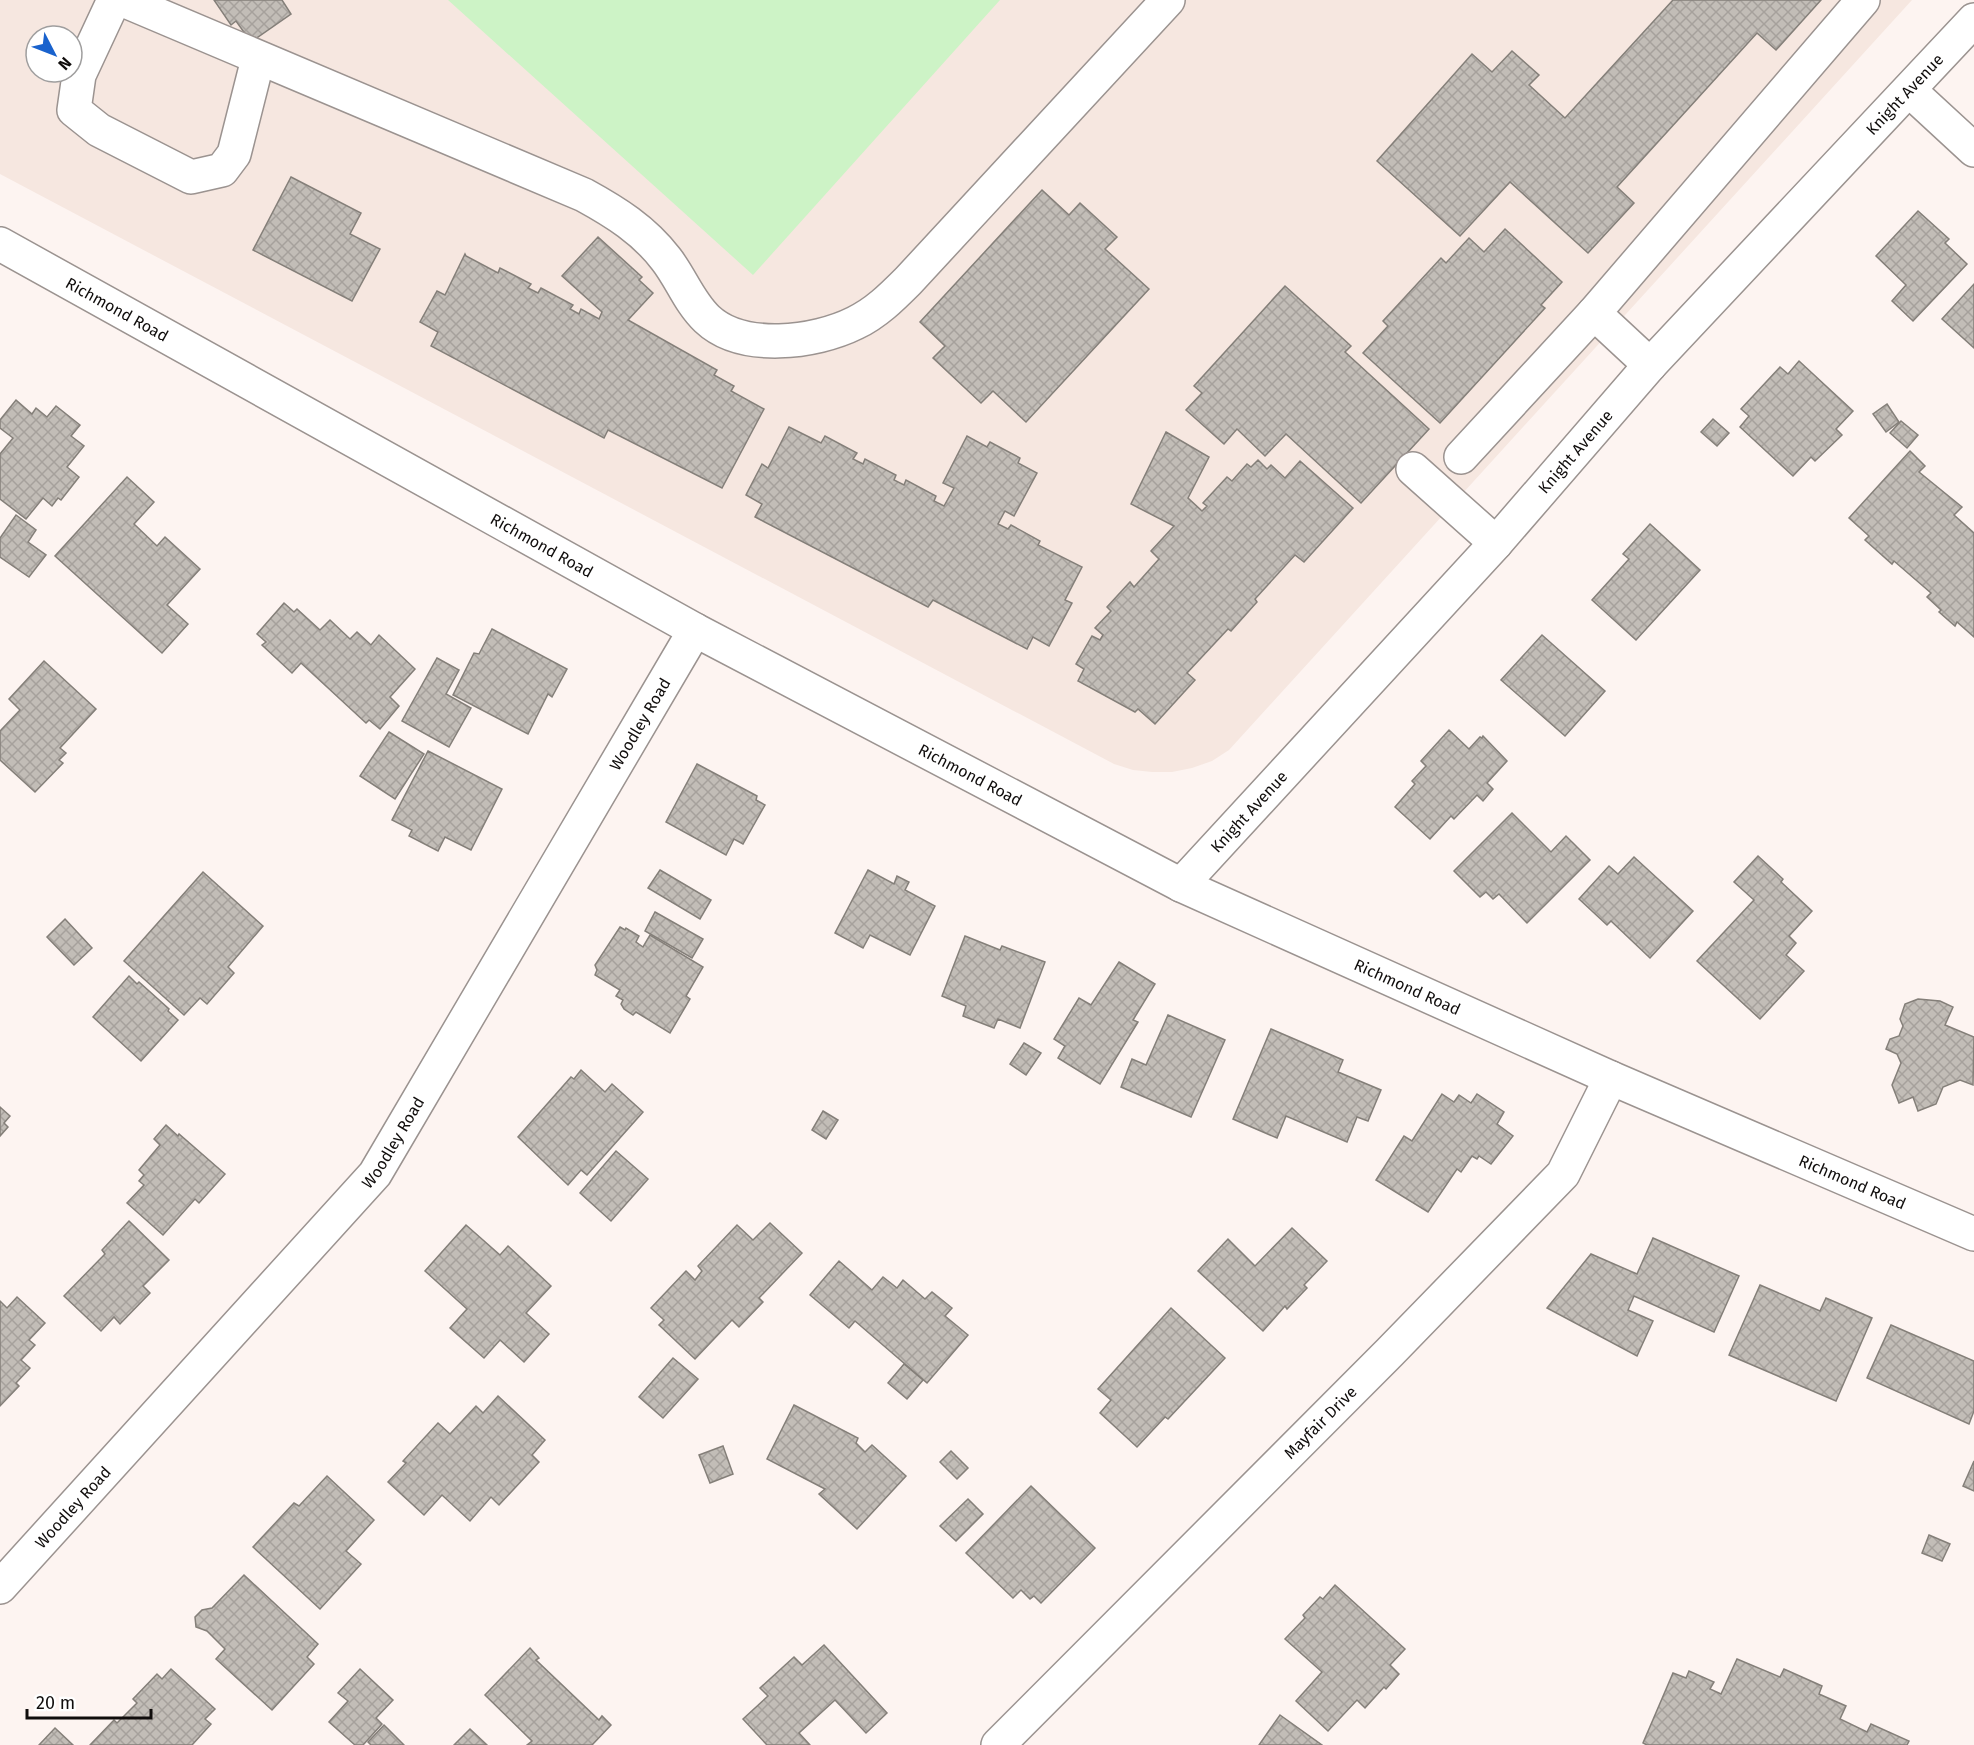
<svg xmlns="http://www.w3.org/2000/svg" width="1974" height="1745" font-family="'Fira Sans',sans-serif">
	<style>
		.built { fill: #f6e7e0; fill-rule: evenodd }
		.pitch { fill: #cdf3c6 }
		.building { fill: url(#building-cross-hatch); stroke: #847f79; stroke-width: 1.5 }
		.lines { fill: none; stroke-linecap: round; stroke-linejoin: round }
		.minor-casing { stroke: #9b9390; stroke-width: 36 }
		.major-casing { stroke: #9b9390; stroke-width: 36 }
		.minor { stroke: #fff; stroke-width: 33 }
		.major { stroke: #fff; stroke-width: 33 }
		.labels { text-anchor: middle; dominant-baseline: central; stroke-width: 5; stroke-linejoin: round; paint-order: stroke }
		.street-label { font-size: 16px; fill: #100d0c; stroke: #fff }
	</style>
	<defs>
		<pattern id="building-cross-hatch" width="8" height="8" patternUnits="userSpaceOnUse" patternTransform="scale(1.5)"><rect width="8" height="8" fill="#c2bdb7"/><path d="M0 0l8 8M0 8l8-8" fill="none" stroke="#a6a19c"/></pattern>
	</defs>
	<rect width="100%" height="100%" fill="#fdf4f1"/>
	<path class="built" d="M0,0H1912L1229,750L1212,761L1192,768L1172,772H1152L1133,770L1114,764L0,174ZM36,36H72V72H36Z"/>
	<polygon class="pitch" points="448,0 1000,0 753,275"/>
	<g class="building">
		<polygon points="214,0 282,0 291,14 251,42 236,21 231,25"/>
		<polygon points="1673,0 1821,0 1776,50 1757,33 1617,187 1634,203 1588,253 1510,182 1460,236 1377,161 1472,54 1492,72 1512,51 1539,75 1529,85 1565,118"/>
		<polygon points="291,177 361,213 350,234 380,249 352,301 253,250"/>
		<polygon points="1042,190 1069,215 1080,203 1117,237 1105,249 1149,289 1026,422 993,391 981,403 933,358 945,346 920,322"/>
		<polygon points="1918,211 1949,239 1945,243 1967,264 1913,321 1892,301 1906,285 1876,256"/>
		<polygon points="1505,229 1562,282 1541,305 1545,308 1440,423 1363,353 1388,326 1383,321 1441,258 1446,263 1469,238 1484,252"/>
		<polygon points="598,237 642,277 639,280 653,293 628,320 717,370 714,375 734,386 731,391 764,409 722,488 608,430 604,438 431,346 438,332 420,322 437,291 445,295 465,254 466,256 498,273 500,268 531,284 528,288 538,293 541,288 573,305 570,309 579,314 581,309 599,319 602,312 562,276"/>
		<polygon points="1974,284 1974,348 1942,319"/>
		<polygon points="1285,286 1351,346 1345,352 1429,429 1361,503 1286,434 1265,456 1237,429 1224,444 1186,410 1202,393 1194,386"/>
		<polygon points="1799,361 1853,411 1836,429 1842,435 1815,461 1811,457 1793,476 1740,427 1749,416 1741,409 1780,367 1788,374"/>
		<polygon points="16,400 32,414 36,408 47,417 56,406 80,425 71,436 84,446 67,467 79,477 61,500 58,498 52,506 43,498 26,519 0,499 0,454 13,438 0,428 0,420"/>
		<polygon points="1887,404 1899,422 1886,432 1873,414"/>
		<polygon points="1713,419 1729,433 1717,446 1701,432"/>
		<polygon points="1901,421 1918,435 1907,448 1890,433"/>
		<polygon points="789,427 821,443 825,436 857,453 853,459 863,464 865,459 896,475 894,480 904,485 906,480 936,496 934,501 944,506 954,488 943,483 967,436 987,447 990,442 1020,458 1018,463 1037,473 1014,516 1005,511 998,524 1008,529 1011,525 1040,541 1038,545 1082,567 1065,600 1072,603 1049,646 1033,637 1027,649 933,600 928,607 755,517 762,504 746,495 762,464 768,468"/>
		<polygon points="1166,432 1209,457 1188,498 1202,511 1207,506 1203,503 1227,477 1232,481 1247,464 1251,467 1258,460 1267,469 1271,465 1285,478 1300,461 1353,508 1304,562 1295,555 1255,599 1257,602 1231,631 1228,629 1187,673 1195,680 1155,724 1138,709 1135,712 1078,681 1084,669 1076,664 1092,636 1100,640 1103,635 1095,628 1111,611 1107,607 1130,582 1134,587 1159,559 1151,551 1174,526 1131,504"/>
		<polygon points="1910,451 1925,466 1919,472 1962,507 1954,515 1974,533 1974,637 1957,622 1955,626 1939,612 1941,610 1927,597 1931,593 1894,561 1892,564 1865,540 1869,536 1849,518"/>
		<polygon points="127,477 154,502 134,524 157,546 165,537 200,569 167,605 188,624 162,653 55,556"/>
		<polygon points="16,515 36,530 28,542 46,555 29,577 0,557 0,538"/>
		<polygon points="1650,524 1700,570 1636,640 1592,600 1629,559 1623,554"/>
		<polygon points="284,603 294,612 297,609 320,630 330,620 350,639 357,632 371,645 379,635 415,669 390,697 399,706 380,729 369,720 366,723 301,663 292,673 262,645 266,642 257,634"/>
		<polygon points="492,629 567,669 552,697 548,694 528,734 453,695 474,653 479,654"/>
		<polygon points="1542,635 1605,691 1565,736 1501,680"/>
		<polygon points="437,658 459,670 446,694 471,708 449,747 402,721"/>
		<polygon points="44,661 96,709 60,748 66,753 59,760 63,763 35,792 0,760 0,731 20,710 9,699"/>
		<polygon points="1449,730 1469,749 1480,737 1482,738 1483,736 1507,761 1487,783 1493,789 1483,801 1477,795 1454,819 1451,816 1430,839 1395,807 1415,784 1412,781 1426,766 1421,761"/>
		<polygon points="389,732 424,754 395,799 360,776"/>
		<polygon points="428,751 502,789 471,850 445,837 438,851 409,836 412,830 392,820"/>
		<polygon points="697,764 757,796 756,800 765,805 743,844 734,839 726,855 666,822"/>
		<polygon points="1512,813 1551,852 1566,836 1590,860 1527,923 1499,894 1493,899 1486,892 1480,897 1454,871"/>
		<polygon points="1758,856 1783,879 1781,882 1812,911 1789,936 1796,943 1786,955 1804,971 1760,1019 1697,961 1754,900 1734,882"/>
		<polygon points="1634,857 1693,911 1650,958 1611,921 1607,925 1579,899 1609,866 1618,874"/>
		<polygon points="660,870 711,900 700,919 648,888"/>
		<polygon points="868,870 894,884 897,876 909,882 905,890 935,906 910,955 870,935 863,948 835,933"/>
		<polygon points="203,872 263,926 228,967 234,973 207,1004 200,998 184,1015 124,961"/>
		<polygon points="655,912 703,939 692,958 645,931"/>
		<polygon points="65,919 92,948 74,965 47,937"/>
		<polygon points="620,927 625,930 626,928 639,936 636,942 643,947 650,935 703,967 686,996 690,999 670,1033 636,1012 633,1015 624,1009 621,1004 623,1000 616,996 620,990 595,975 597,970 595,965"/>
		<polygon points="965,936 1000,950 1002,946 1045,962 1020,1028 998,1019 994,1028 963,1016 966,1006 942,996"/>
		<polygon points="1119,962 1155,984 1133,1020 1138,1022 1100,1084 1058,1058 1065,1046 1054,1039 1079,998 1091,1005"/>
		<polygon points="129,976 137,984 139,982 169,1009 168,1011 178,1020 141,1061 93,1017"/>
		<polygon points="1918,999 1940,1001 1953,1007 1945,1025 1974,1037 1973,1085 1960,1080 1943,1087 1936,1104 1918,1111 1913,1097 1899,1103 1892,1085 1901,1063 1897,1054 1886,1049 1890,1039 1899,1036 1903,1026 1900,1019 1905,1004"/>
		<polygon points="1168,1015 1225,1040 1191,1117 1121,1087 1132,1059 1146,1065"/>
		<polygon points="1271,1029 1343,1060 1338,1072 1381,1090 1368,1121 1357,1117 1347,1142 1286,1116 1277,1138 1233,1119"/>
		<polygon points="1024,1043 1041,1053 1026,1075 1010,1064"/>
		<polygon points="581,1070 605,1092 612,1084 643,1112 587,1175 581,1170 568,1185 518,1137 571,1077 574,1079"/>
		<polygon points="1442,1094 1454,1102 1459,1095 1471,1103 1477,1094 1504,1112 1497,1124 1513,1136 1491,1164 1479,1156 1477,1159 1472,1156 1461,1172 1457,1169 1428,1212 1376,1180 1404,1136 1412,1141"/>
		<polygon points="0,1107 10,1116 4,1123 8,1127 0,1136"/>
		<polygon points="823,1111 838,1120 826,1139 812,1130"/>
		<polygon points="166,1125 178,1136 179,1134 225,1174 199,1203 195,1199 163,1235 127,1203 144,1185 139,1181 144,1175 139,1170 160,1145 154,1139"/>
		<polygon points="616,1151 648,1179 611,1221 580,1193"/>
		<polygon points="129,1221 169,1260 143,1286 150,1293 120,1324 114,1317 101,1331 64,1296 105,1254 102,1250"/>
		<polygon points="770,1223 802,1253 759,1298 763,1302 739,1327 732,1320 695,1359 659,1325 664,1320 651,1308 686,1271 695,1280 702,1271 698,1266 737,1225 753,1240"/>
		<polygon points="466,1225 500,1255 508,1246 551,1286 526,1313 549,1334 524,1362 500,1340 484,1358 450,1328 467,1309 425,1271"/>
		<polygon points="1292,1228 1327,1261 1304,1285 1307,1288 1287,1309 1285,1306 1263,1331 1198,1271 1228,1239 1255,1266"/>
		<polygon points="1653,1238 1739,1276 1714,1332 1634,1296 1628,1310 1653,1321 1637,1356 1547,1308 1591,1254 1637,1274"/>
		<polygon points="839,1261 872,1290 883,1277 897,1288 903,1280 925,1299 932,1292 952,1308 945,1316 968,1335 927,1383 855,1321 849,1328 810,1295"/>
		<polygon points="1760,1285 1820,1311 1826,1298 1872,1318 1836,1401 1729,1355"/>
		<polygon points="17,1297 45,1323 29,1340 35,1345 21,1360 30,1368 16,1383 19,1386 0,1406 0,1301 7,1308"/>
		<polygon points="1171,1308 1225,1358 1168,1419 1165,1417 1137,1447 1100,1413 1111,1400 1098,1389"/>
		<polygon points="1891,1325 1974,1361 1974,1411 1969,1424 1867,1378"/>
		<polygon points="673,1358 698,1379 663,1418 639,1397"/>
		<polygon points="904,1364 923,1380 907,1399 888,1383"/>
		<polygon points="498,1396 545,1440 532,1455 539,1462 499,1505 491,1497 470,1521 442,1495 424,1515 388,1482 406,1463 403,1461 438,1423 450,1434 476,1406 483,1413"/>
		<polygon points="794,1405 858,1438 856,1443 865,1452 872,1445 906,1476 857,1529 819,1494 825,1489 767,1459"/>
		<polygon points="723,1446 733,1474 710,1483 699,1455"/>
		<polygon points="951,1451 968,1468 957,1479 940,1462"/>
		<polygon points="1974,1461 1974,1491 1963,1486"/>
		<polygon points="327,1476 374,1520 346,1551 361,1564 320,1609 253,1547 294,1503 299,1506"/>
		<polygon points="1031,1486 1095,1548 1041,1603 1034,1596 1030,1599 1021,1590 1013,1598 966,1553"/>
		<polygon points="968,1499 983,1514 956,1541 940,1526"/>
		<polygon points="1929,1535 1950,1544 1942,1561 1922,1553"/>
		<polygon points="244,1575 318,1644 307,1657 314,1664 272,1710 216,1659 225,1649 207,1631 196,1627 195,1617 202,1610 212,1608"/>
		<polygon points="1335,1585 1405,1649 1390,1665 1399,1674 1386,1689 1384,1687 1365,1708 1357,1700 1328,1731 1296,1701 1322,1672 1285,1639 1305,1618 1303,1615 1320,1597 1323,1599"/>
		<polygon points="824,1645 887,1713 866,1733 835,1700 799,1733 810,1745 767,1745 743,1719 768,1696 760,1688 794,1657 802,1665"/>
		<polygon points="530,1648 539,1658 536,1660 599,1720 602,1716 611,1725 592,1745 527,1745 532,1741 485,1695"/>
		<polygon points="1737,1659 1780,1677 1784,1669 1822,1686 1819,1694 1846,1706 1840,1719 1867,1732 1871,1724 1909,1741 1907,1745 1647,1745 1643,1743 1673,1673 1686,1678 1689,1671 1714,1682 1710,1689 1721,1694"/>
		<polygon points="171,1669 215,1709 205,1719 211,1724 192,1745 90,1745 114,1720 117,1723 137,1703 133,1699 157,1674 162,1679"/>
		<polygon points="360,1669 393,1700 376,1718 382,1724 363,1745 355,1745 329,1722 348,1701 338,1693"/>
		<polygon points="1280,1715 1322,1745 1259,1745"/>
		<polygon points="384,1725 404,1745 371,1745 368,1742"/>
		<polygon points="55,1728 73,1745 39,1745"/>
		<polygon points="470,1729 487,1745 454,1745"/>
	</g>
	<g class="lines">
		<g class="minor-casing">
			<g id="minor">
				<polyline points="114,0 79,75 74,110 99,130 191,177 222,170 234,154 258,59"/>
				<path d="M123,0L584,195C615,212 644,230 666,259C681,278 689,302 707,319C742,352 815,343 855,323C876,313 892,297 908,281L1168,0"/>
				<polyline points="1909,90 1974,150"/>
				<polyline points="1650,365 1594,313 1863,0"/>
				<polyline points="1461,457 1594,313"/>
				<polyline points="1413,469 1496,543"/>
				<path id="s1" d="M1181,885L1496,543L1650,365L1974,20"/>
				<path id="s2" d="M0,1587L375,1174L695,630"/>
				<path id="s3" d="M998,1745L1390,1352L1563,1174L1611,1078"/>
			</g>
		</g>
		<g class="major-casing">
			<g id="major">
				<path id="s4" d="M0,244L695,630L1181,885L1611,1078L1974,1234"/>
			</g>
		</g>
		<use href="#minor" class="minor"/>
		<use href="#major" class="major"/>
	</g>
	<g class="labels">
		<g class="street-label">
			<text stroke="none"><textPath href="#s1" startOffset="1072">Knight Avenue</textPath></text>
			<text stroke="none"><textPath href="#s4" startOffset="134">Richmond Road</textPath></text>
			<text stroke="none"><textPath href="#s1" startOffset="586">Knight Avenue</textPath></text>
			<text stroke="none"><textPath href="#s4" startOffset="620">Richmond Road</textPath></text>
			<text stroke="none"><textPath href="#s2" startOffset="1080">Woodley Road</textPath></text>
			<text stroke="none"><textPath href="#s4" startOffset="1106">Richmond Road</textPath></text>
			<text stroke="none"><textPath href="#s1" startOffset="100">Knight Avenue</textPath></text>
			<text stroke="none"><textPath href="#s4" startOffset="1592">Richmond Road</textPath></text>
			<text stroke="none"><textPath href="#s2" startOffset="594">Woodley Road</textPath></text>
			<text stroke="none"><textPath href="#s4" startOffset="2078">Richmond Road</textPath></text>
			<text stroke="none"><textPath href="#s3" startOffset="456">Mayfair Drive</textPath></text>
			<text stroke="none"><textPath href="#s2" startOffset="108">Woodley Road</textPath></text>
		</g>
	</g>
	<g transform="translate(54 54) rotate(132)"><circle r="28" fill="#ffffff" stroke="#9f9e9e" stroke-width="1.5"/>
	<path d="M0-4.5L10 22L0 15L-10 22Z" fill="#1962cd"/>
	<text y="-9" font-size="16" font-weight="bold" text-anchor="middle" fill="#100d0c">N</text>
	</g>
	<path d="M27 1709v9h124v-9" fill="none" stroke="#100d0c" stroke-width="3"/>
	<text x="36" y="1709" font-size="18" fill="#100d0c" stroke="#ffffff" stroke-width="4.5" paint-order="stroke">20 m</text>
</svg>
